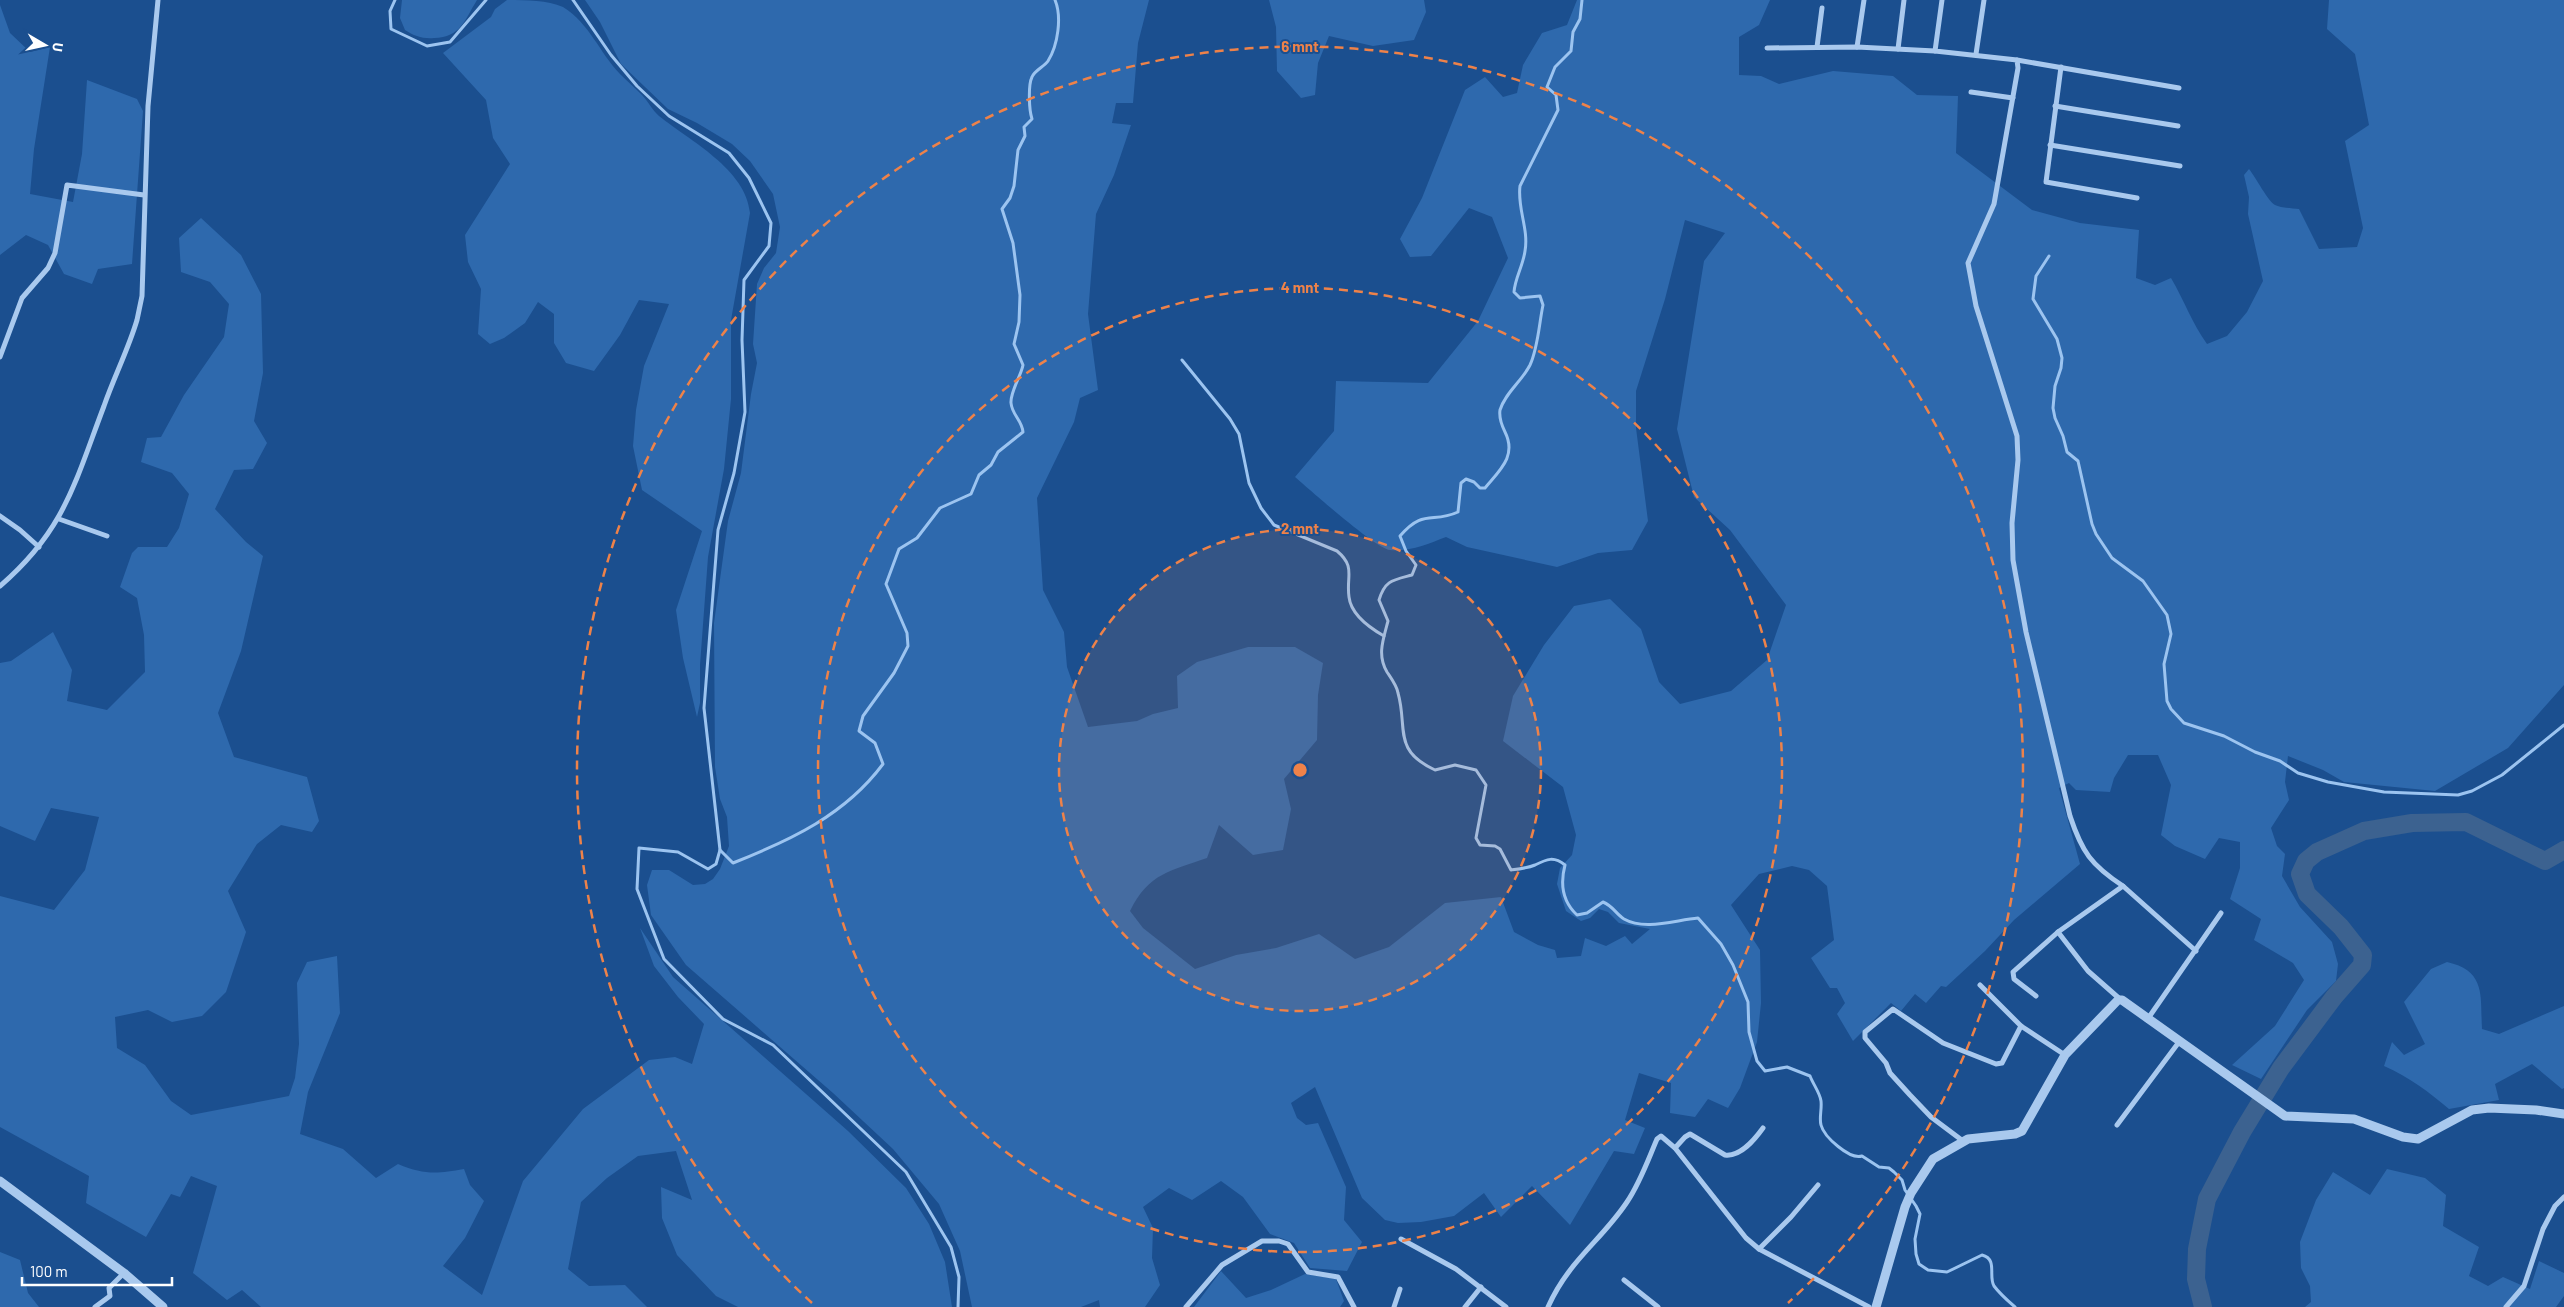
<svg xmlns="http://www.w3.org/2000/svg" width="2564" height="1307" font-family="Barlow,sans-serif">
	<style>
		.green { fill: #2e69ad }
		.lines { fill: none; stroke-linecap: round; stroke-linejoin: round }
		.stream { stroke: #9cc4f0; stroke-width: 3 }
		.river { stroke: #3c6290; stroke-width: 18 }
		.minor { stroke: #a9c9ee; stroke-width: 5 }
		.tertiary { stroke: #a9c9ee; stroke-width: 9 }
		.ring { fill: none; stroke: #ee8249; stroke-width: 2.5; stroke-dasharray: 9 6 }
		.centre { fill: #ee8249; stroke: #1b4f8f; stroke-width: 2.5 }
		.ring-label { font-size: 15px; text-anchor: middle; font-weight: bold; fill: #ee8249; stroke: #1b4f8f; stroke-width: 4; stroke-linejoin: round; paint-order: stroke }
	</style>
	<rect width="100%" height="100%" fill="#1b4f8f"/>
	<g class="green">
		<path d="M402,0H477C464,21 461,37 434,38C423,39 414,36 405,30L400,18Z"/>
		<path d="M507,0C526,0 547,0 563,7C590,24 599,52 620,74C627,81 635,88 642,95C648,101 652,110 659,116C690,141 746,169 750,213L731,320V399L724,469L708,557L700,665V703L697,717L683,658L676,610L702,531L642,490L633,446L636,410L644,366L669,304L639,300L620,335L594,371L566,363L554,343V314L538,302L525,323L504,338L490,344L478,334L481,289L468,262L465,235L510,164L493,138L486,100L443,53L491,17L495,9Z"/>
		<path d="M585,0H1149L1138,43L1133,103H1116L1112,123L1131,125L1114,175L1096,214L1088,314L1098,390L1080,398L1074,422L1037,498L1043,590L1064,632L1067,667L1088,727L1137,721L1153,714L1178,708L1177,676L1197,662L1248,647H1295L1323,663L1318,695L1317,740L1284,779L1291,809L1283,850L1253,855L1219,825L1207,858C1170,871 1149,873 1130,911L1143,928L1195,969L1236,955L1276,948L1319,934L1355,959L1389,947L1445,903L1501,897L1514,932L1538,945L1555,950L1557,958L1581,956L1585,938L1606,946L1625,936L1632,944L1650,929L1619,923L1608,912L1599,909L1590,918L1581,921L1566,911L1557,884L1560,868L1572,855L1576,835L1563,787L1503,741L1513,696L1544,645L1574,606L1610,599L1641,629L1659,682L1680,704L1731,691L1767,660L1786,605L1730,530L1694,497L1677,429L1704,261L1725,233L1685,220L1665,299L1636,391V428L1648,521L1632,550L1598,553L1557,567L1467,547L1446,537C1428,544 1410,552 1390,550C1376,549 1309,489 1295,477L1334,431L1336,381L1428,383L1478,321L1508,258L1492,217L1469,208L1431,256L1410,257L1400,239L1422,198L1465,90L1485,77L1503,97L1517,93L1523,65L1542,33L1567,25L1577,0H1770L1759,25L1739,37V75L1761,76L1779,84L1833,71L1893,76L1917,95L1958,96L1956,153L2032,210L2080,223L2139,230L2136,278L2155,285L2171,278C2184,300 2192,323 2207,344L2227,336L2247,312L2263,281L2248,214L2249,197L2244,175L2249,169C2256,178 2268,201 2275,205C2281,208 2292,208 2299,209L2319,249L2357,247L2363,228L2345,141L2369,125L2355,54L2327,29L2329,0H2564V685L2508,748L2435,791L2344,782L2323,770L2288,756L2285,782L2289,800L2271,828L2277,846L2285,854L2282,876L2300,907L2332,942L2338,964L2336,981L2307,1010L2261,1079L2232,1065L2275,1026L2304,980L2293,963L2254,940L2261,919L2230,899L2240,868V842L2219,838L2205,859L2175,846L2161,835L2171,785L2158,755H2128L2114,778L2110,792L2076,790L2069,783L2059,788L2080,864L2014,920L1985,951L1946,987L1941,986L1926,1003L1915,994L1901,1011L1891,1003L1853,1041L1837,1014L1845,1003L1837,988H1830L1811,958L1834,940L1827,886L1809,870L1792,866L1759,874L1731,905L1760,950L1761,1003L1757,1042L1740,1088L1728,1108L1708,1099L1695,1117L1670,1113L1671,1083L1639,1073L1625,1120L1645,1128L1634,1154L1614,1151L1570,1225L1532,1186L1501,1217L1484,1193L1454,1216L1421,1222L1398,1223L1385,1220L1362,1198L1315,1087L1291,1103L1297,1118L1306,1125L1318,1123L1346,1187L1344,1220L1362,1242L1347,1271L1310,1268L1294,1243L1270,1234L1243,1197L1221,1181L1192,1200L1169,1188L1143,1207L1153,1228L1152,1258L1160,1285L1145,1307H1100L1099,1300L1081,1307H972L960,1251L939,1204L893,1149L833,1093L686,965L651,915L647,885L652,870H669L693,885L705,884L713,879L720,869L729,846L727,817L720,799L715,767L714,623L728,521L741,473L751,394L757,363L753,344L757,284L764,268L776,253L780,227L773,194L750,161L732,144L697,123L668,109L621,64L600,22Z"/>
		<polygon points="1269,0 1424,0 1426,12 1414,40 1373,46 1329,36 1318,63 1315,95 1301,98 1277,71 1276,27"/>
		<polygon points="0,5 10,33 30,52 50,47 34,149 30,194 73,202 82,154 87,80 137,99 143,111 132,264 98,269 92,284 64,274 48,245 26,235 0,255"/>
		<path d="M201,218L241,255L261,294L263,373L254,421L267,443L253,469L234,470L215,509L246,542L263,556L241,651L218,713L234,757L307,777L319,821L312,832L281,825L257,844L228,891L246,932L226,992L202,1016L172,1022L148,1010L115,1017L117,1048L145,1065L171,1101L191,1115L289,1096L295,1078L299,1044L297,983L307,962L337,956L340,1013L308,1092L300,1134L343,1149L376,1178L398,1164C424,1175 437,1174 464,1169L470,1185L484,1201L465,1238L443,1266L482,1295L523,1181L583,1109L649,1060L675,1057L692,1064L704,1024L678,997L654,966L640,928L673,977L848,1131L906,1188L929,1224L945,1262L952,1307H738L716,1296L677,1255L662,1218L661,1187L692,1200L676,1151L638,1156L607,1178L581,1202L568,1269L589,1286L625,1285L647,1307H261L242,1290L227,1300L193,1273L217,1186L191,1176L180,1197L171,1194L146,1237L86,1203L89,1176L0,1127V896L54,910L85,870L99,817L51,808L35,841L0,826V663L11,661L53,632L72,670L67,701L107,710L145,672L144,635L137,598L120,587L132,553L138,547H167L179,528L189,494L172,473L141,462L147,438L161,437L184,395L224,337L229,304L210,282L181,272L179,238Z"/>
		<path d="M2447,962C2487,971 2480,997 2482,1029L2499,1034L2564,1006V1088L2562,1089L2532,1064L2495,1084L2499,1100L2449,1109C2429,1092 2409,1077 2384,1066L2392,1042L2404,1055L2425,1044L2404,1002L2431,969Z"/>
		<polygon points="2387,1169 2425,1178 2446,1195 2443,1226 2479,1247 2469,1276 2488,1286 2503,1277 2530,1289 2539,1261 2564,1273 2564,1296 2556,1307 2305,1307 2311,1302 2310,1286 2301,1268 2300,1242 2316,1200 2333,1172 2370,1195"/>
		<polygon points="0,1252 20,1260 28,1293 39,1307 0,1307"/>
		<polygon points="1221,1271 1246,1298 1271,1290 1305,1274 1336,1279 1344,1301 1340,1307 1194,1307"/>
	</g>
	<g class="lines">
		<g class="stream">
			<polyline points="395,0 390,11 391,29 427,46 450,42 486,0"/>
			<polyline points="573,0 611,55 637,86 669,116 729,153 749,178 771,223 769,246 744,280 742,340 745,412 734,473 718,530 704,708 720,850 716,864 708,869 678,852 639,848 637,889 664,959 723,1019 773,1045 906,1172 951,1247 959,1277 958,1307"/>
			<path d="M1582,0L1580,19L1573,32L1571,51L1555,67L1547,87L1556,95L1558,110L1520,186C1517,208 1529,229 1525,251C1523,266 1515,278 1514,292L1520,298L1540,296L1543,305C1539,324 1538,348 1530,365C1522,381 1505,393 1500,410C1499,417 1502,426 1505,432C1517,456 1500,470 1485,488H1480L1474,482L1466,479L1461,483L1458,512C1432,524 1424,508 1400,536L1406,551L1416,565L1412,575C1393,580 1385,580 1379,600L1388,621C1383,640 1377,655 1387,672C1391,678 1397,686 1398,693C1408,728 1392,750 1435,770L1455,765L1476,770L1486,785L1476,838L1480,845L1495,846L1500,849L1511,870C1519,869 1528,868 1535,865C1547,859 1554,856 1565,865C1560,884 1563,902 1577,915L1587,913L1603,902C1613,906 1616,914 1624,919C1645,931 1675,920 1698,918L1721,944L1733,965L1748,1002L1749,1032L1757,1061L1765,1071L1787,1067L1810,1076C1813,1084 1820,1093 1821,1101C1822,1109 1819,1118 1821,1125C1824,1137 1850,1160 1862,1156L1879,1167L1889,1168L1894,1172L1902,1180L1905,1190L1916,1206L1920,1214L1915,1239L1916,1254L1919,1264L1928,1270L1947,1272L1982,1255C1998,1259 1988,1276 1994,1286C2000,1294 2008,1301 2015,1307"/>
			<polyline points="2049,256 2036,276 2033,299 2057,339 2062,358 2061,368 2055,386 2053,408 2055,418 2063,436 2067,452 2078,461 2092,524 2096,534 2112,558 2143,581 2167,615 2171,634 2164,664 2167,701 2171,709 2184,723 2224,736 2255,752 2280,761 2298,773 2328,782 2384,792 2458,795 2472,791 2502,775 2564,725"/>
			<path d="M1182,360L1230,419L1239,434L1249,483L1261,508L1274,525L1337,551C1356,567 1346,576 1349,597C1351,615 1370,628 1384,636"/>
			<path d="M720,850L733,863C791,840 845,815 883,764L875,743L859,731L863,716L894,673L908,646L907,633L886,584L899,549L917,538L940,508L971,494L979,475L991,465L998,452L1023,432C1022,420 1012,415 1011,403C1010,392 1021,376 1023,365L1014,344L1019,322L1020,295L1013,243L1002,209L1010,198L1014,186L1018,150L1025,136L1024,127L1032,119C1029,110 1028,85 1032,77C1035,70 1044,67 1048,61C1058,45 1062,17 1055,0"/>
		</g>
		<polyline class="river" points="2203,1307 2196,1279 2197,1249 2207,1199 2242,1132 2281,1068 2334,997 2362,965 2363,955 2341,927 2307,894 2300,874 2306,861 2317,852 2364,831 2412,823 2466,822 2545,861 2564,850"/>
		<g class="minor">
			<path d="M1942,0L1935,51L2017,60L2018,68L1994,204L1968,263L1976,306L2017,436L2018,460L2012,523L2013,560L2026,632L2070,816C2082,852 2091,865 2123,886"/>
			<polyline points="1817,47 1822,8"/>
			<polyline points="1857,47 1864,0"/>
			<polyline points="1767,48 1857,47 1935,51"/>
			<polyline points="1898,49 1904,0"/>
			<polyline points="1976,54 1984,0"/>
			<polyline points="2017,60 2179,88"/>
			<polyline points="2061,67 2046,182 2137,198"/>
			<polyline points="1971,92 2013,98"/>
			<polyline points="2055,106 2178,126"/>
			<polyline points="2050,145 2180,166"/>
			<polyline points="0,357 22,298 48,268 55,253 67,185 144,195"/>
			<polyline points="0,516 20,530 39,547"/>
			<polyline points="59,519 107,536"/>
			<path d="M0,586C65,530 75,482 104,406C114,377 128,350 137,320L142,296L148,106L158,0"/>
			<polyline points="2058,932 2088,971 2121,1000"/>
			<polyline points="1980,985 2021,1026 2065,1055"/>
			<polyline points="2036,996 2014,979 2013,972 2058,932 2123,886 2196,951"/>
			<polyline points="2147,1020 2221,913"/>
			<polyline points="2117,1125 2179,1042"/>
			<polyline points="1963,1141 1931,1117 1910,1095 1890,1073 1886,1063 1865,1038 1865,1032 1893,1009 1943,1043 1996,1064 2002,1063 2021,1026"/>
			<path d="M1675,1148L1685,1137L1690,1134L1725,1155C1741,1157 1755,1139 1763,1128"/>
			<polyline points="1401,1239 1456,1269 1506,1307"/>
			<polyline points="1759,1249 1791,1217 1818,1185"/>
			<polyline points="1624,1280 1658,1307"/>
			<polyline points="95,1307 110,1296 109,1288 124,1273"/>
			<polyline points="1186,1307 1222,1265 1262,1241 1279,1241 1288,1244 1308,1272 1338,1277 1354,1307"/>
			<polyline points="1394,1307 1400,1289"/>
			<polyline points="1465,1307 1481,1287"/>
			<path d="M1548,1307C1569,1260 1601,1241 1627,1202C1640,1183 1648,1160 1657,1139L1661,1136L1675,1148L1746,1238L1759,1249L1869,1307"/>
			<polyline points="2506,1307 2524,1286 2543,1229 2555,1206 2564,1197"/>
		</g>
		<g class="tertiary">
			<polyline points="0,1181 124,1273 163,1307"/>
			<polyline points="1876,1307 1905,1207 1911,1193 1933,1159 1968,1139 2015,1134 2022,1131 2065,1055 2118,1000 2122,1000 2285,1116 2354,1119 2403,1137 2418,1139 2472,1110 2489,1108 2536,1110 2564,1114"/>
		</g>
	</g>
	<circle cx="1300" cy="770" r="241" fill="#ee8249" fill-opacity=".12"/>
	<g class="ring">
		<circle cx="1300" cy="770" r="241"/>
		<circle cx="1300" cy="770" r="482"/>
		<path d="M812 1303A723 723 0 1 1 1788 1303"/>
	</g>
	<circle cx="1300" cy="770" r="8" class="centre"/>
	<g class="ring-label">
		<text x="1300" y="52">6 mnt</text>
		<text x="1300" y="293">4 mnt</text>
		<text x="1300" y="534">2 mnt</text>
	</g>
	<g transform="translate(45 45) rotate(99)" stroke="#1b4f8f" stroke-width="4" paint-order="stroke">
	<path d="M0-4L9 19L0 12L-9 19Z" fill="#ffffff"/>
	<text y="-8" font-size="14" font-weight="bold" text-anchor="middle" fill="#ffffff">U</text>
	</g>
	<path d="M22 1277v8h150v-8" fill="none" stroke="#ffffff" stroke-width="2.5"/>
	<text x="30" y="1277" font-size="15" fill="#ffffff" stroke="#1b4f8f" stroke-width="4" paint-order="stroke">100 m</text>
</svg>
